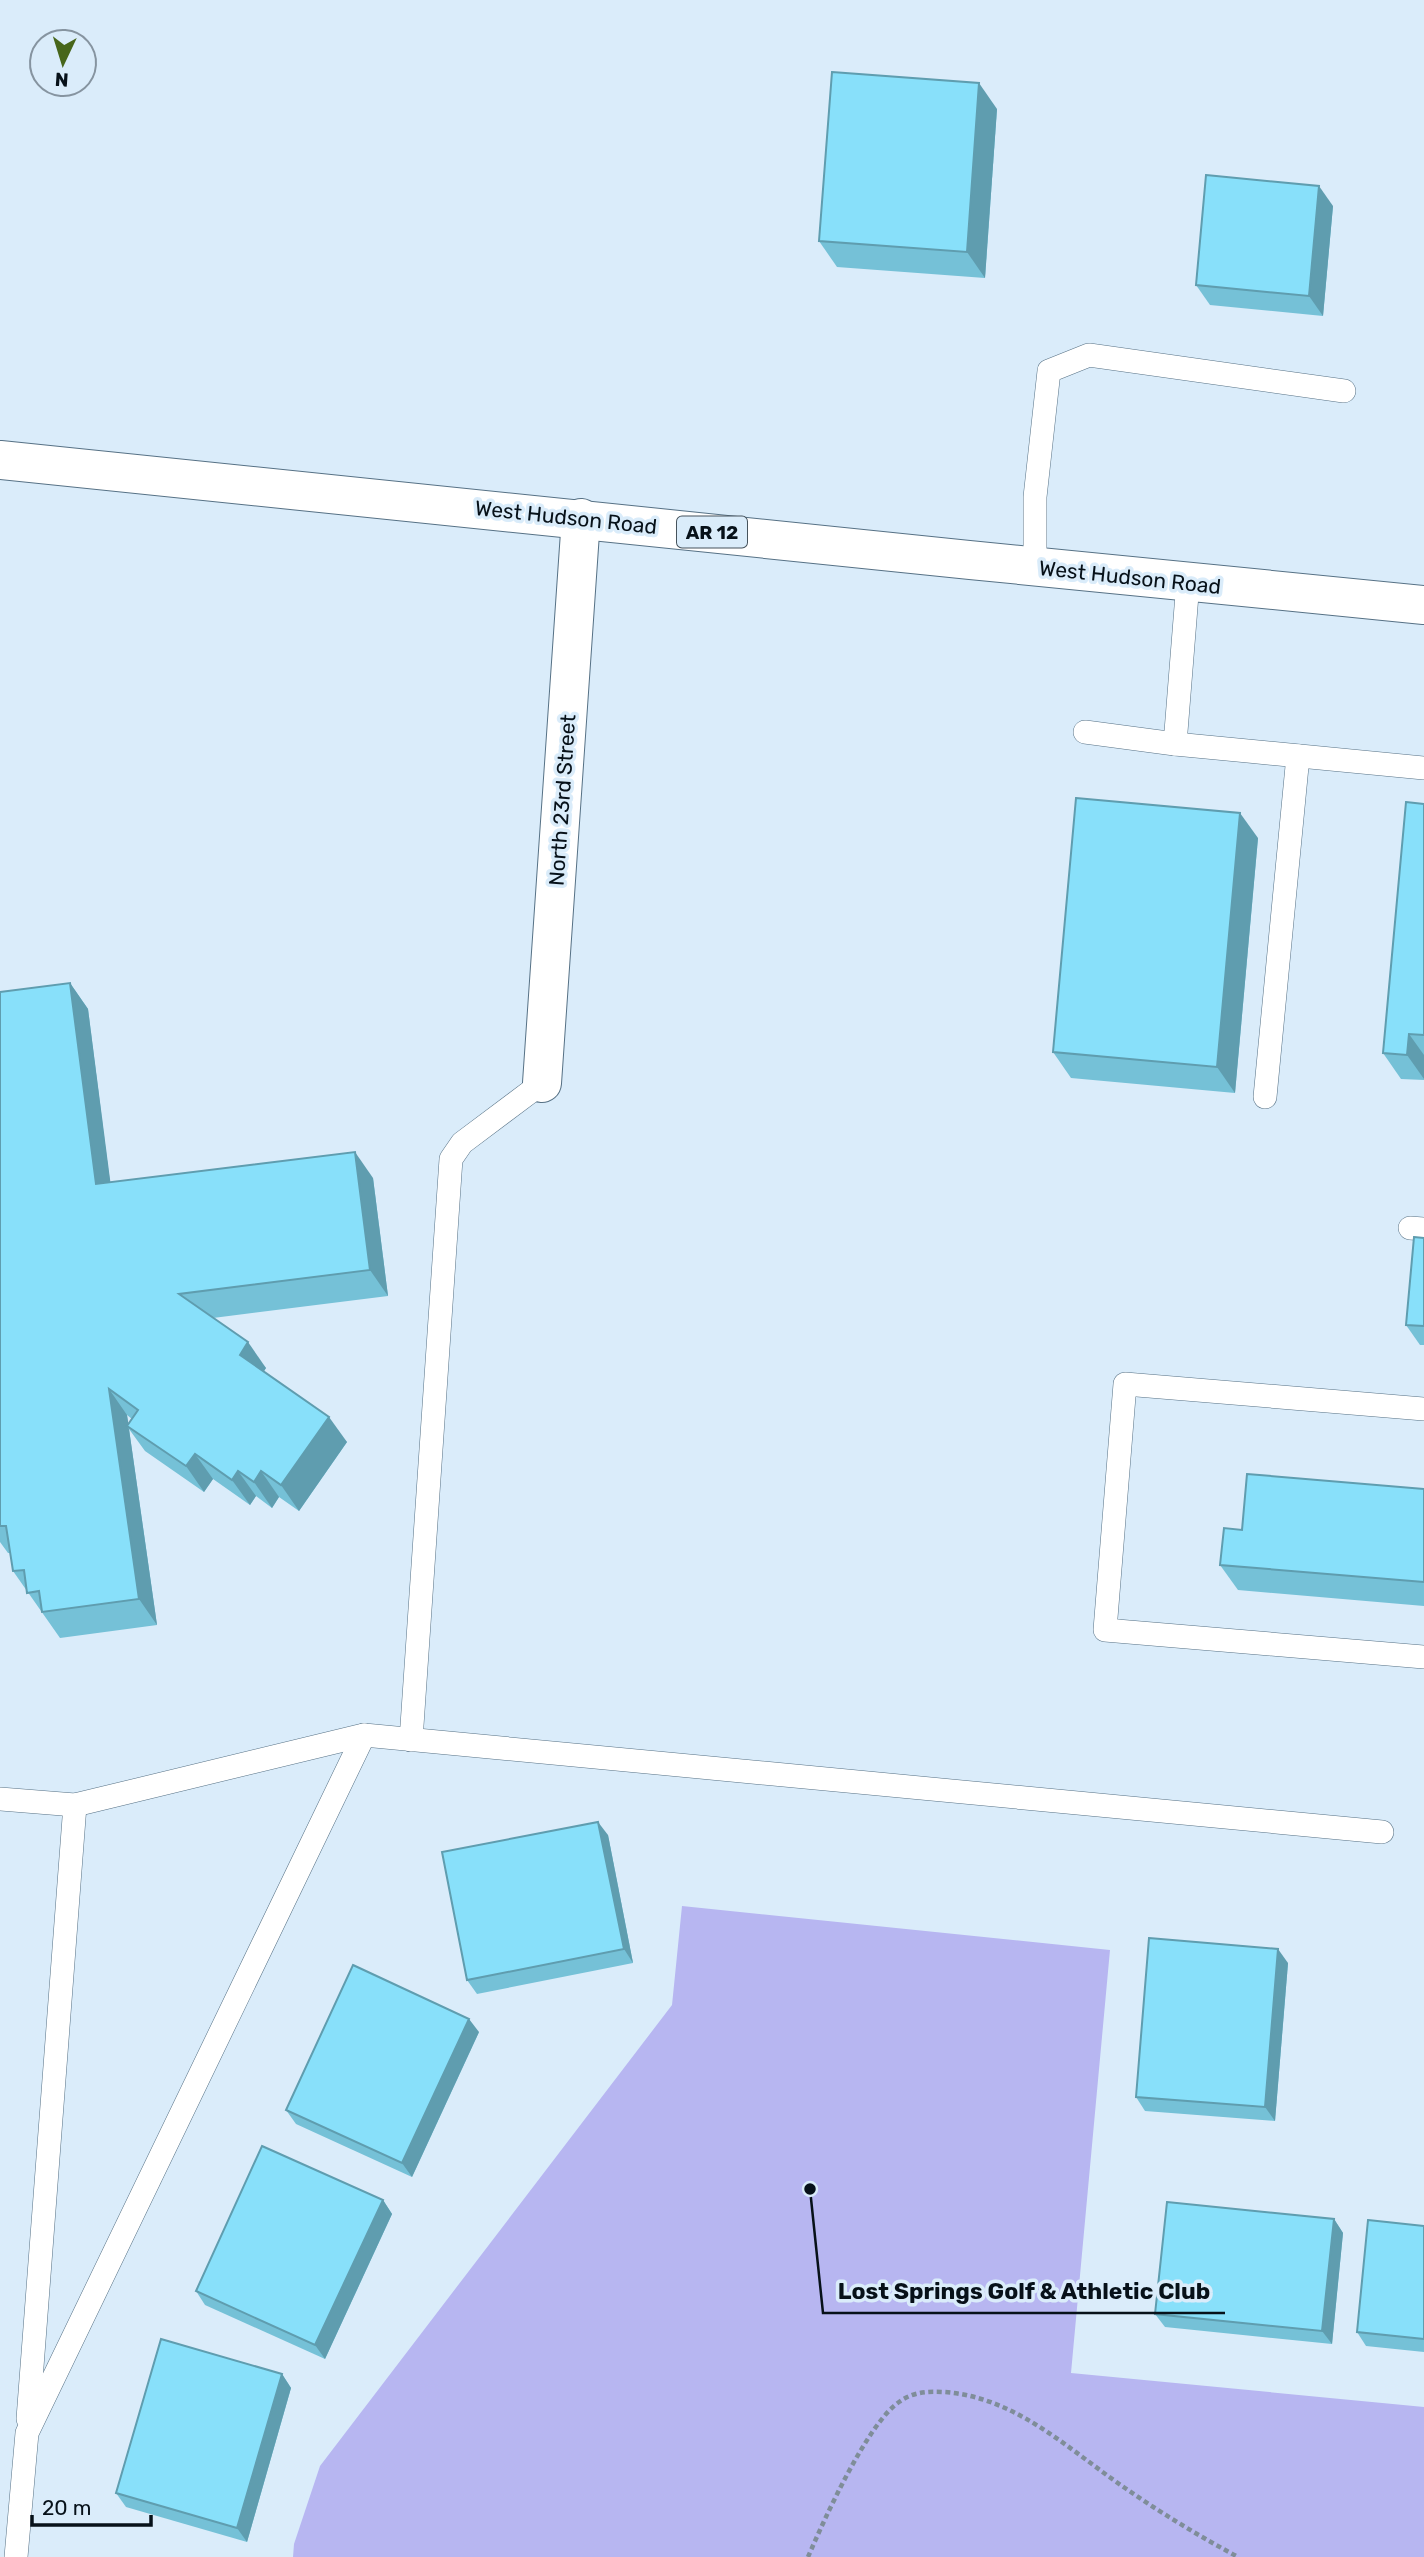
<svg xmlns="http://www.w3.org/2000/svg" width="1424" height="2557" font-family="Rubik,sans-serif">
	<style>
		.green { fill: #b7b6f1 }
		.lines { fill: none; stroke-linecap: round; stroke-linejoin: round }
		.service-casing { stroke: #567185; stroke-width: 24 }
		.minor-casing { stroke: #567185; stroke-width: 40 }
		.trunk-casing { stroke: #567185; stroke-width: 40 }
		.path { stroke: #7f8d99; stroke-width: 4.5; stroke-dasharray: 5 3.5; stroke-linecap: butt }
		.service { stroke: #fff; stroke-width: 23 }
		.minor { stroke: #fff; stroke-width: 38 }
		.trunk { stroke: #fff; stroke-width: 38 }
		.wall { fill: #75c1d7; fill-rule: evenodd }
		.shaded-wall { fill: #5f9daf }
		.building { fill: #88e0fa; stroke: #5f9daf; stroke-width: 2 }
		.labels { text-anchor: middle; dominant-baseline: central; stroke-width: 7; stroke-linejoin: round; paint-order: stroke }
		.shield { fill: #daecfa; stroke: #46535c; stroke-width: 2 }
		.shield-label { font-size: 19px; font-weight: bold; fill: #071119 }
		.street-label { font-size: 21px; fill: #071119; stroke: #daecfa }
		.leader { fill: none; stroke: #071119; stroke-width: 2.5 }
		.callout-dot { fill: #071119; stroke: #daecfa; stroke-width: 2.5 }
		.callout-label { font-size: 23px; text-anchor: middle; font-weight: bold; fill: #071119; stroke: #daecfa; stroke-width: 7; stroke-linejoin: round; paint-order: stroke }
	</style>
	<rect width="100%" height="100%" fill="#daecfa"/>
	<polygon class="green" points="682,1906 1110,1950 1071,2373 1424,2407 1424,2557 293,2557 294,2544 320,2466 672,2005"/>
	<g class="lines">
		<g class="service-casing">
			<g id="service">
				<polyline points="1035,568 1035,497 1049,371 1089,355 1344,391"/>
				<polyline points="1085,732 1175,744 1188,582"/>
				<polyline points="1175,744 1424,768"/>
				<polyline points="1265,1097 1298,756"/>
				<polyline points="1410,1228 1424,1229"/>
				<polyline points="1424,1409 1125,1384 1105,1630 1424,1657"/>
				<polyline points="411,1740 451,1159 462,1143 542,1083"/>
				<polyline points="0,1799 75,1805 364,1735 1382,1832"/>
				<polyline points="28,2419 75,1805"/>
				<polyline points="16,2557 27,2433 364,1735"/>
			</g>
		</g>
		<g class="minor-casing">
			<polyline id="minor" points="542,1083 581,518"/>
		</g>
		<g class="trunk-casing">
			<path id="trunk" d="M0,460C475,507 949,560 1424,605"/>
		</g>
		<path class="path" d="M808,2557C824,2520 867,2424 899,2402C913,2392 927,2391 944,2392C1016,2397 1068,2449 1125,2488C1161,2513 1199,2536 1238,2557"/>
		<use href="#service" class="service"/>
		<use href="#minor" class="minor"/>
		<use href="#trunk" class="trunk"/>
	</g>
	<g class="wall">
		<polygon points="997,109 985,278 837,267 819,241"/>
		<polygon points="1333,206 1323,316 1210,305 1196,285"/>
		<polygon points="1424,804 1424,1080 1401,1079 1383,1053"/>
		<polygon points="1258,838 1235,1093 1071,1078 1053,1052"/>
		<path d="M70,983L88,1009L110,1183L373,1178L388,1296L213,1318L266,1368L264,1371L347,1442L299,1511L279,1497L272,1508L256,1496L250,1505L213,1479L204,1492L145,1451L129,1429L157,1625L60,1638L13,1571L10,1553H8L0,1542V992ZM127,1415L132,1419L128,1424Z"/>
		<polygon points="1424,1238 1424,1345 1420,1345 1406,1325"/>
		<polygon points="1424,1489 1424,1606 1238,1590 1220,1565 1242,1530"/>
		<polygon points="608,1835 633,1963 477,1994 467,1980"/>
		<polygon points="1288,1963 1275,2121 1145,2111 1136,2097"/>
		<polygon points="479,2032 412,2177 296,2124 286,2110"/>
		<polygon points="383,2200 392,2214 325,2359 205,2305 196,2291"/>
		<polygon points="1334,2219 1343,2233 1332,2344 1165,2327 1155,2314"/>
		<polygon points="1424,2226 1424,2352 1366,2346 1357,2332"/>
		<polygon points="282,2374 291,2388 247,2542 126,2507 116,2493"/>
	</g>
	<g class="shaded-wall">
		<polygon points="979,83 997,109 985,278 967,252"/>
		<polygon points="1319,186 1333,206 1323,316 1309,296"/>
		<polygon points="1240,813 1258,838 1235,1093 1217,1067"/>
		<polygon points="70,983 88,1009 114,1210 96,1184"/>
		<polygon points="1409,1034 1424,1055 1424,1079 1407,1055"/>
		<polygon points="355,1152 373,1178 388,1296 370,1270"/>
		<polygon points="248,1342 266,1368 258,1380 240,1355"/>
		<polygon points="109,1389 127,1415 129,1427 127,1426 129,1429 157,1625 139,1599"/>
		<polygon points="329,1417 347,1442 299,1511 281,1485"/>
		<polygon points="195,1454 213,1479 204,1492 186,1466"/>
		<polygon points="238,1471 256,1496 250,1505 232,1480"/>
		<polygon points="261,1471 279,1497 272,1508 254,1482"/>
		<polygon points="598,1822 608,1835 633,1963 624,1949"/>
		<polygon points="1278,1949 1288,1963 1275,2121 1265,2107"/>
		<polygon points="469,2019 479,2032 412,2177 402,2163"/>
		<polygon points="383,2200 392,2214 325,2359 315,2345"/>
		<polygon points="1334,2219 1343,2233 1332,2344 1322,2331"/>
		<polygon points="282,2374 291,2388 247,2542 237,2528"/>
	</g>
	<g class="building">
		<polygon points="832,72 979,83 967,252 819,241"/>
		<polygon points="1206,175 1319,186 1309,296 1196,285"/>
		<polygon points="1076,798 1240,813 1217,1067 1053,1052"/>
		<polygon points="1406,802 1424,804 1424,1035 1409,1034 1407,1055 1383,1053"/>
		<polygon points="70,983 96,1184 355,1152 370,1270 179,1294 248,1342 240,1355 329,1417 281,1485 261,1471 254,1482 238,1471 232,1480 195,1454 186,1466 127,1426 138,1410 109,1389 139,1599 42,1612 39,1591 27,1593 24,1570 13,1571 6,1526 0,1526 0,992"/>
		<polygon points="1414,1237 1424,1238 1424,1326 1406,1325"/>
		<polygon points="1247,1474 1424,1489 1424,1582 1220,1565 1224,1528 1242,1530"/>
		<polygon points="598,1822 624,1949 467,1980 442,1852"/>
		<polygon points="1149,1938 1278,1949 1265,2107 1136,2097"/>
		<polygon points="353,1965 469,2019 402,2163 286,2110"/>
		<polygon points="262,2146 383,2200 315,2345 196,2291"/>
		<polygon points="1167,2202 1334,2219 1322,2331 1155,2314"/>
		<polygon points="1368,2220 1424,2226 1424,2339 1357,2332"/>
		<polygon points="161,2339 282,2374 237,2528 116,2493"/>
	</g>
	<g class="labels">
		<rect class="shield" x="677" y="516.5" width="70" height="31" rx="5"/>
		<g class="shield-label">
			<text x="712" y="532">AR 12</text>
		</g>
		<g class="street-label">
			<text transform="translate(566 517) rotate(6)">West Hudson Road</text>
			<text transform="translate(1130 577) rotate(6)">West Hudson Road</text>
			<text transform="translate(562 800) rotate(-86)">North 23rd Street</text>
		</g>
	</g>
	<path class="leader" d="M810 2189L823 2313H1225"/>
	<circle class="callout-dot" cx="810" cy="2189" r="7"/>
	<g class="callout-label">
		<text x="1024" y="2299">Lost Springs Golf &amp; Athletic Club</text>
	</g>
	<g transform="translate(63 63) rotate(184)"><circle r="33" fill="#daecfa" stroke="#8694a0" stroke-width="2"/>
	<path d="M0-5L12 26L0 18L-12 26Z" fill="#47661b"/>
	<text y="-10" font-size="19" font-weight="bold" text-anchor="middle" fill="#071119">N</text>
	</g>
	<path d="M32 2515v10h119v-10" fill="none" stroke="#071119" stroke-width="3.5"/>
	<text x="42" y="2515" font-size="21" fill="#071119" stroke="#daecfa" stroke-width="5" paint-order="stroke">20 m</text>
</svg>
